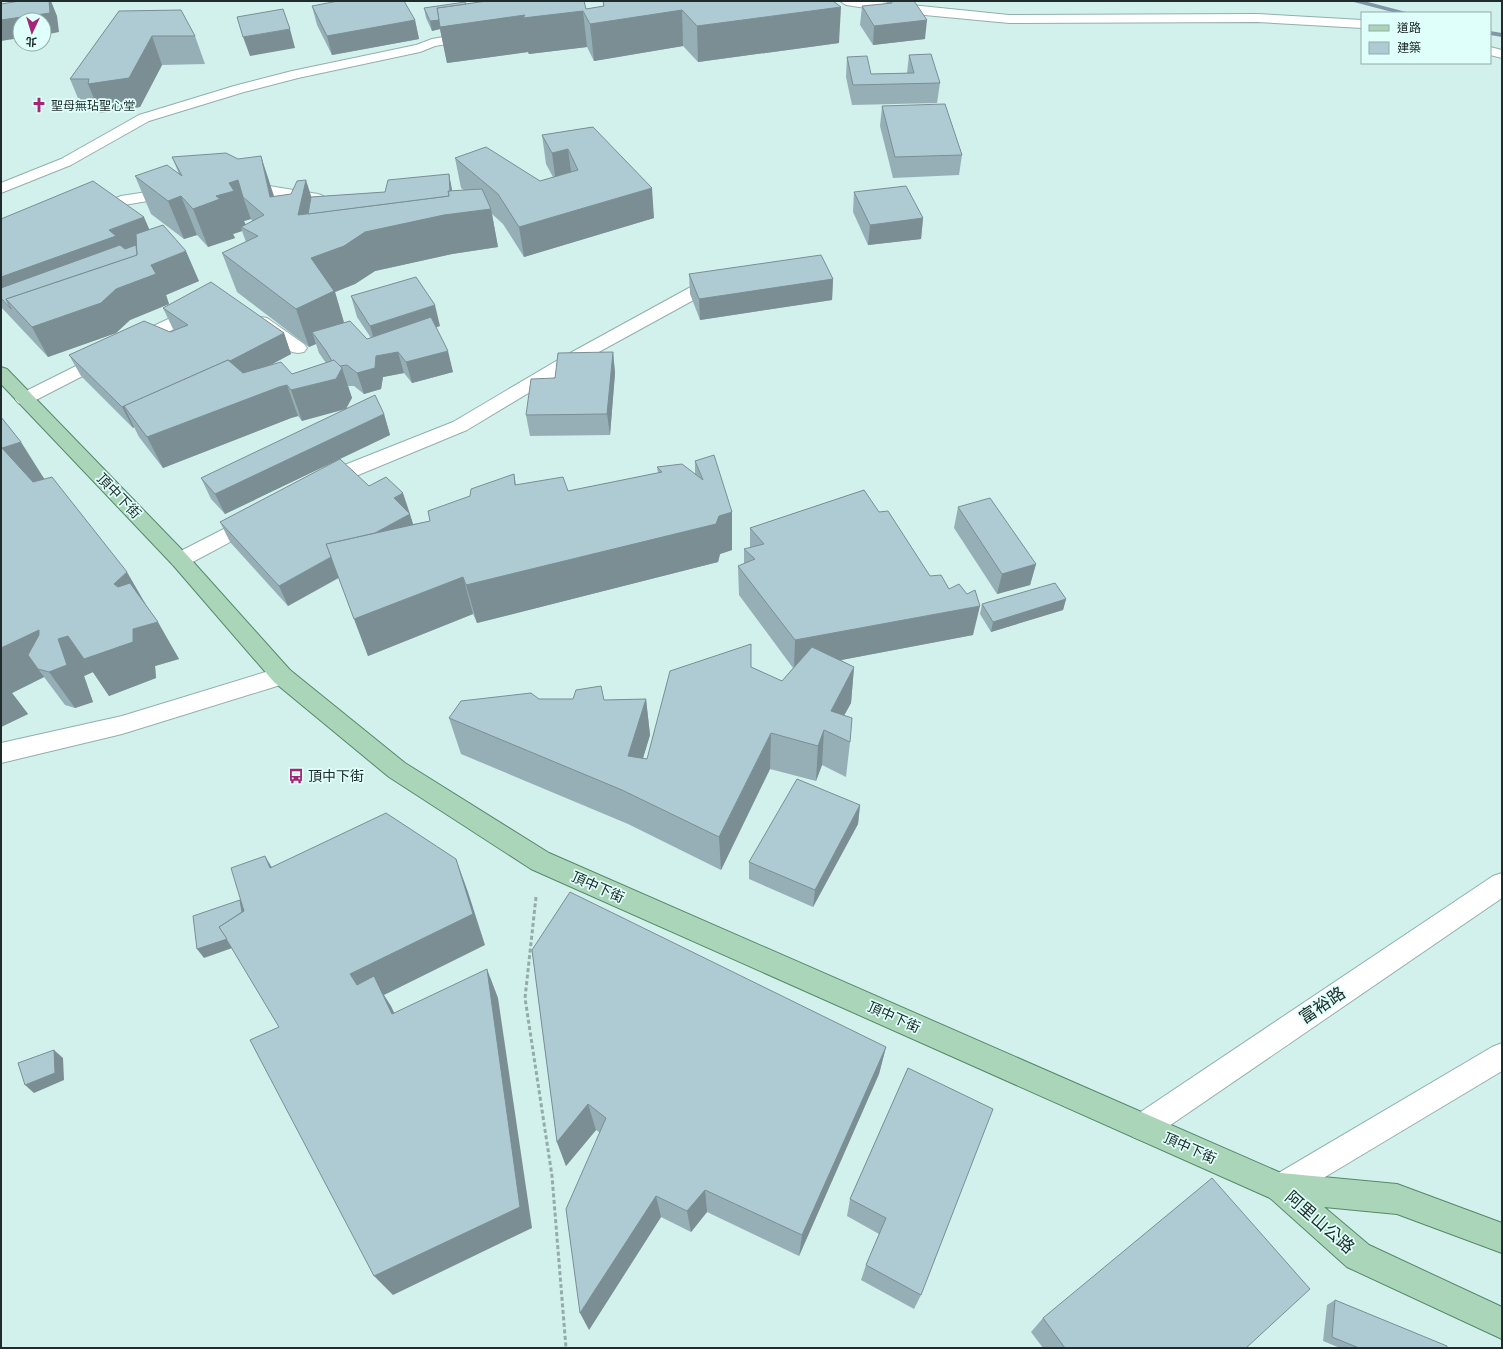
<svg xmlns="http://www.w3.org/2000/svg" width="1503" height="1349" font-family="'PT Sans','Noto Sans TC',sans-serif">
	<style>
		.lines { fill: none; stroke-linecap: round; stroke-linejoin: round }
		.stream { fill: #8196a8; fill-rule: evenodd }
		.minor-casing { stroke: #91afab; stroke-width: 2 }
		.major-casing { stroke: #558868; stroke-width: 2 }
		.path { stroke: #94aca9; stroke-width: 3; stroke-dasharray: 4 2.5; stroke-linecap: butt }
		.minor { fill: #fff; fill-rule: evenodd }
		.major { fill: #aad5b8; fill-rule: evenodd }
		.wall { fill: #96afb6; fill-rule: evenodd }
		.shaded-wall { fill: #7a8e94 }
		.building { fill: #aecbd4; stroke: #7a8e94 }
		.labels { text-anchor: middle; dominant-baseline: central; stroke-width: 3.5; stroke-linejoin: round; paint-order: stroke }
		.far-poi-label { font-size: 12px; fill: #202c2b; stroke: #dffffa; text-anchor: start }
		.street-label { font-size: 14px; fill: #202c2b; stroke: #dffffa }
		.poi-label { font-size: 14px; fill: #202c2b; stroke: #dffffa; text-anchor: start }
		.near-street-label { font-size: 17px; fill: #202c2b; stroke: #dffffa }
	</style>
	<rect width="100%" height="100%" fill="#d2f1ed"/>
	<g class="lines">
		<g class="stream">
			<polygon points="1350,1 1364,1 1410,13 1396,13"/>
			<polygon points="1490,31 1502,33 1502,37 1490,35"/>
		</g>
		<g class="minor-casing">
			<g id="minor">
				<polygon points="840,1 872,1 1009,15 1257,14 1362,20 1362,28 1257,22 1009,23 893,12 846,5"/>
				<polygon points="473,32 480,36 478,39 435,46 420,52 298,78 244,92 149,121 71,165 1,193 1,183 61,159 139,115 234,86 292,71 416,45 432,39"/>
				<polygon points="1490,47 1502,50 1502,58 1490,55"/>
				<polygon points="243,185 263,185 318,194 323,196 326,199 323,202 318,204 263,195 238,193 235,190 238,187"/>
				<polygon points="173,188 178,190 181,193 178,196 124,205 99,215 89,215 86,212 89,209 121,196"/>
				<polygon points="704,282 710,283 712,287 710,291 575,365 467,430 351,478 332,488 325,490 318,488 315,483 318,478 337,468 453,422 563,357 698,283"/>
				<polygon points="196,306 202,307 204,311 202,315 142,345 136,346 130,345 127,341 130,337"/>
				<polygon points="261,317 267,318 304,344 307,348 304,352 298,353 292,352 255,326 252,322 255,318"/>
				<polygon points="104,352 110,354 113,358 110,362 30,403 24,405 18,403 15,399 18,395"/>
				<polygon points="253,514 260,516 263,521 260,526 187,565 180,567 173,565 170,560 173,555"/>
				<polygon points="282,667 290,670 293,676 290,682 122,734 1,763 1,743 122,716"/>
				<polygon points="1502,873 1502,898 1153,1137 1143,1141 1133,1137 1129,1127 1133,1117 1493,876"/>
				<polygon points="1502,1043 1502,1071 1290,1198 1280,1203 1270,1198 1265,1188 1270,1178 1492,1047"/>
			</g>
		</g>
		<g class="major-casing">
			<polygon id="major" points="1,367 7,369 187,555 290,670 405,763 549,853 1281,1173 1397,1184 1502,1223 1502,1253 1397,1214 1324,1207 1369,1245 1502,1307 1502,1339 1347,1267 1270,1198 531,869 389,777 274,682 173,565 1,384"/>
		</g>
		<polyline class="path" points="536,897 525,998 552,1176 566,1348"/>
		<use href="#minor" class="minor"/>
		<use href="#major" class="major"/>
	</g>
	<g class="wall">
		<polygon points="484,1 584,1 586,9 603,6 603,1 833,1 839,43 698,62 683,46 594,61 587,47 529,54 528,52 447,63 440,29 432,31 426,18 424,8 466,4 484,2"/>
		<polygon points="887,1 914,1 925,39 873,45 860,25 862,6 887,4"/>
		<polygon points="312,6 415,20 419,39 332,55 317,25"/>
		<polygon points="119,11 195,36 205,64 162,65 140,107 100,113 98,108 82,108 70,79"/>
		<polygon points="909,55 940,83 937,103 852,105 846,77 847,57 871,74 907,73"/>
		<polygon points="882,106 962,155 959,175 893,178 880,126"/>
		<path d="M593,127L654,218L524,257L503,224L492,214L498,247L452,254L375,271L355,284L335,292L344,322L367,339L371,338L357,317L351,296L440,326L436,327L453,372L412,383L404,373L383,377L381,389L364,394L354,386H348L352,398L302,421L298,416L291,418L163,468L139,437L134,427L133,428L81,376L69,355L170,332L175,330L173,329L163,308L284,333L291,354L269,366L292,374L326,363L319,353L316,344L309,347L237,292L222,253L246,242L242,231L233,234L235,238L208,247L197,235L184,239L151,214L135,176L179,174L172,157L273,193L274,197H311L385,192L449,174L452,191L464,190L461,188L455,158L540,181L553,177L546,164L542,135ZM251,219L252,221L246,225L244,221Z"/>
		<polygon points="854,192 923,218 921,239 868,245 853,212"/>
		<polygon points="1,219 149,230 199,281 166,295 169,304 130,320 116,333 48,357 1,307"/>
		<polygon points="689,274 833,279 832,300 700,320 690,294"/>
		<polygon points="613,352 615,373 610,435 530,436 526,415 555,378"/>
		<polygon points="384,414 390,435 225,514 211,499 201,478"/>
		<polygon points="1,417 44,479 149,610 179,659 155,666 156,678 109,696 93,672 84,676 93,702 75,708 65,705 44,677 12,693 28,714 1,727"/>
		<polygon points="695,461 732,550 720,554 718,562 477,623 473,614 368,656 339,578 288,606 230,542 220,522 369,486 409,513 413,524 430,521 470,496 514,474 516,485 568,491 658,473 657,467 695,474"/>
		<polygon points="958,507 1036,564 1030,585 997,594 954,528"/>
		<polygon points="879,512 930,576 973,635 841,660 854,667 851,703 844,715 850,742 846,777 822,765 816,781 770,769 721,870 628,824 461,754 449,718 539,699 604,700 646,699 650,735 643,758 647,759 751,644 751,667 782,681 793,668 739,595 738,566 744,564 744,549 750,548 750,528"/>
		<polygon points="1066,599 1063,610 991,632 980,614 982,604"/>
		<polygon points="860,805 858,824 813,907 749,879 749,862"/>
		<polygon points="532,950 886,1047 879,1074 799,1256 707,1212 691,1232 661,1217 589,1330 599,1132 596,1130 566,1166 557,1142"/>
		<polygon points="908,1068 921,1295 914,1309 861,1280 866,1265 879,1234 847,1216 850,1199"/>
		<polygon points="1335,1300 1447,1348 1340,1348 1323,1341 1327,1305"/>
		<polygon points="1043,1318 1246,1348 1043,1348 1031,1332"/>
	</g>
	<g class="shaded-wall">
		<polygon points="49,1 51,1 57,16 59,32 44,35 44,20 20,20 20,38 1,41 1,20"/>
		<polygon points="487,2 583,11 587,47 529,54 528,52 447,63 440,29 432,31 430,21"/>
		<polygon points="841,7 839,43 698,62 697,26"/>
		<polygon points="682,10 683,46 594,61 590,24"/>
		<polygon points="415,20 419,39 332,55 327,36"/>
		<polygon points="927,20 925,39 873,45 874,26"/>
		<polygon points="290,29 295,48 250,56 243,37"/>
		<polygon points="152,36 162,65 140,107 100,113 88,84"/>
		<polygon points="568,149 572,179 556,183 552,153"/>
		<polygon points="261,156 273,193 282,236 270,197"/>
		<polygon points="449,174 453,195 491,209 498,247 452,254 375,271 355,284 335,292 346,330 312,332 316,344 309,347 296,309 298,215 306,180 318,218"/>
		<polygon points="238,180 243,197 251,219 244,221 247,229 241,227 242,231 233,234 235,238 208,247 193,209 216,196 229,183"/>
		<polygon points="652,188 654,218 524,257 519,227"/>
		<polygon points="181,196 197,235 184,239 168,201"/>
		<polygon points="144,217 157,247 151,265 186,251 199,281 166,295 169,304 130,320 116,333 48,357 32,327 6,299 1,298 1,277 109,230"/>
		<polygon points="923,218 921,239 868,245 870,225"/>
		<polygon points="833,279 832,300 700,320 699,299"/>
		<polygon points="435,305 440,326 376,346 370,326"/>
		<polygon points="284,333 291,354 234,384 124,406 134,427 133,428 122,407"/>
		<polygon points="448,351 453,372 412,383 406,362"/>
		<polygon points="398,352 404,373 383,377 381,389 364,394 357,373 376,356"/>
		<polygon points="613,352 615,373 610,435 607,414"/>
		<polygon points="342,368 352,398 346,409 302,421 291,390"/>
		<polygon points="287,385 298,416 291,418 163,468 147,437 279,387"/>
		<polygon points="384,414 390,435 225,514 215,494"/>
		<polygon points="21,442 45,480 26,486 2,448"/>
		<polygon points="403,493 410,514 394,498"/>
		<polygon points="732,512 732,550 720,554 718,562 477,623 466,585 719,516"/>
		<polygon points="410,514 416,534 288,606 279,586"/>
		<polygon points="1036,564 1030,585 997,594 1002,574"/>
		<polygon points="127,572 149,610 136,621 114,584"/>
		<polygon points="463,577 473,614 368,656 354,619"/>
		<polygon points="1066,599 1063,610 991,632 993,622"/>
		<polygon points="980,606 973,635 794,669 795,640"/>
		<polygon points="158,622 179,659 155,666 156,678 109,696 84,659 133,629"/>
		<polygon points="39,630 58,639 68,636 93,672 84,676 93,702 75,708 49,672 28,655 44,677 12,693 28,714 1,727 1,648"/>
		<polygon points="854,667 851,703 834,734 831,711"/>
		<polygon points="646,699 650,735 633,791 628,756"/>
		<polygon points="824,730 822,765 816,781 818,746"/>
		<polygon points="771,733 770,769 721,870 719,837"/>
		<polygon points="860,805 858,824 813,907 815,890"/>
		<polygon points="265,856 285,889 270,868"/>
		<polygon points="456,859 468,892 485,945 384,995 391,1006 408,1042 392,1014 367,1003 350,974"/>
		<polygon points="240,900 246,909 252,941 204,958 197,949"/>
		<polygon points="487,969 498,998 532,1228 393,1295 374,1276"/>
		<polygon points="886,1047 879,1074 799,1256 802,1235"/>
		<polygon points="54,1050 63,1058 64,1080 34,1093 25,1085"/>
		<polygon points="588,1104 596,1130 566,1166 557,1142"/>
		<polygon points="705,1190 707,1212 691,1232 687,1211"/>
		<polygon points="656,1196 661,1217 589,1330 580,1313"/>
	</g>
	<g class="building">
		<polygon points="20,1 49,1 50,13 1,20 1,4"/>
		<polygon points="338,1 404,1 415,20 327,36 312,6"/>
		<polygon points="487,1 584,1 586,9 604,6 603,1 833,1 841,7 697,26 682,10 590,24 583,11 523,18 525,15 440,27 437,8"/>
		<polygon points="891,1 914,1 927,20 874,26 862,6 892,3"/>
		<polygon points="465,2 466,4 437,8 439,20 430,21 424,8"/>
		<polygon points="283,9 290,29 243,37 237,17"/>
		<polygon points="181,10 195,36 152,36 129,78 88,84 89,79 70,79 119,11"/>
		<polygon points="931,54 940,83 853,85 847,57 867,56 871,74 914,73 909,55"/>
		<polygon points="945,104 962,155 895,157 882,106"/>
		<polygon points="593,127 652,188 519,227 498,194 455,158 486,147 540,181 578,170 568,149 552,153 542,135"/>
		<polygon points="226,153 238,159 261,156 270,197 291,194 297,181 306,180 298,215 449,196 448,191 482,189 491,209 444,215 365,232 344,246 311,258 334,291 296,309 222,253 258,236 241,227 264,215 243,197 238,180 229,183 234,191 216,196 220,199 193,209 181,196 168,201 135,176 167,165 182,176 172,157"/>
		<polygon points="449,174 450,191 448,191 449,196 308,214 311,197 385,192 388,180"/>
		<polygon points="93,181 144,217 109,230 116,236 1,277 1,219"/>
		<polygon points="906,186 923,218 870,225 854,192"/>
		<polygon points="163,225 186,251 151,265 156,274 116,289 101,303 32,327 6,299 137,255 136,234"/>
		<polygon points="120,245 125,249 136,245 137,255 6,299 11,309 1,298 1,288"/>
		<polygon points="821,255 833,279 699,299 689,274"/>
		<polygon points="416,277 435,305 370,326 351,296"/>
		<polygon points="211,282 284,333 230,361 228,360 122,407 69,355 144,321 170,332 188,325 163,308"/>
		<polygon points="431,317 448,351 406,362 398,352 376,356 375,368 357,373 347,365 340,366 334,360 332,361 326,351 312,332 350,321 367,339"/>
		<polygon points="613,352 607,414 526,415 531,379 555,378 558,353"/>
		<polygon points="228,360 243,373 281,362 292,374 334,360 342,368 336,379 291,390 287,385 279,387 147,437 124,406"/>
		<polygon points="375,395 384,414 215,494 201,478"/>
		<polygon points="1,417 21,442 2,448 33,482 52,477 127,572 114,584 118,587 130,583 158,622 133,629 133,642 84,659 68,636 58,639 67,665 49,672 38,669 28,655 39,635 39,630 1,648"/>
		<polygon points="714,455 732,512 719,516 716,524 466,585 463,577 354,619 326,544 430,521 428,511 470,496 471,489 514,474 515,485 563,477 568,491 662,472 657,467 682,464 703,480 695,461"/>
		<polygon points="340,459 369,486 386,477 403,493 394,498 410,514 375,533 326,544 331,557 279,586 220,522"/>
		<polygon points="864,490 879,512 888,511 930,576 941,575 949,589 959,584 967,594 975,590 980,606 795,640 738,566 755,559 744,549 764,544 750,528"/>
		<polygon points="990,498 1036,564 1002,574 958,507"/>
		<polygon points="1055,583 1066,599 993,622 982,604"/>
		<polygon points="751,644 751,667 782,681 812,647 854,667 831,711 852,718 850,742 824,730 818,746 771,733 719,837 622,790 449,718 461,701 531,693 539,699 573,699 576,690 601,686 604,700 646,699 628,756 647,759 670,671"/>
		<polygon points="797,779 860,805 815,890 749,862"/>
		<polygon points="386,813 456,859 473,914 350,974 357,985 374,976 392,1014 487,969 520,1207 374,1276 250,1040 279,1027 219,927 244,911 231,868 265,856 270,868"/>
		<polygon points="570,892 886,1047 802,1235 705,1190 687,1211 656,1196 580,1313 566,1209 606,1118 588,1104 557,1142 532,950"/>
		<polygon points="240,900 242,912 219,927 227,939 197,949 193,916"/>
		<polygon points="54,1050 55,1073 25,1085 18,1063"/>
		<polygon points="908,1068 993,1109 921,1295 866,1265 886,1218 850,1199"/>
		<polygon points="1212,1178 1310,1289 1246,1348 1065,1348 1043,1318"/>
		<polygon points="1335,1300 1447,1346 1447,1348 1359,1348 1332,1337"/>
	</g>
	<defs>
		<g id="church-bare" transform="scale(1.2)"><path d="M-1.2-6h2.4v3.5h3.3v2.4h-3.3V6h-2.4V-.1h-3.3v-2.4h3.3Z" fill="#a52576" stroke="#dffffa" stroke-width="2.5" paint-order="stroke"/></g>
		<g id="bus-bare" transform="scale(1.2)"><path d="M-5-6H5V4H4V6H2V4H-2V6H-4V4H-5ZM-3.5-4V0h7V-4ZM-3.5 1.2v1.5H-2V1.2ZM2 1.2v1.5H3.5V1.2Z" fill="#a52576" stroke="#dffffa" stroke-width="2.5" paint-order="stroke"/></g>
	</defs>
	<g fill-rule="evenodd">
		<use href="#church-bare" x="39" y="105"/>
		<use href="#bus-bare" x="296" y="776"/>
	</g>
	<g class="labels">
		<g class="far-poi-label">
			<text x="51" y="105">聖母無玷聖心堂</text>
		</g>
		<g class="street-label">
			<text transform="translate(119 496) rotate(46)">頂中下街</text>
			<text transform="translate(598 887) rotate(24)">頂中下街</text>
			<text transform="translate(894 1017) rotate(24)">頂中下街</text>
			<text transform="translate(1190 1148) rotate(24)">頂中下街</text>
		</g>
		<g class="poi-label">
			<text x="308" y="776">頂中下街</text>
		</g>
		<g class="near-street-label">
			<text transform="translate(1322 1005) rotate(-34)">富裕路</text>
			<text transform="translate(1320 1222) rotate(41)">阿里山公路</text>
		</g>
	</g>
	<rect width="1503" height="1349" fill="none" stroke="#202c2b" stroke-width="4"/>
	<rect x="1361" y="12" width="130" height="52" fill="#dffffa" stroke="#93aba7"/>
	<rect x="1369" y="25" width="20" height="6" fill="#aad5b8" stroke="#93aba7"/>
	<text x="1397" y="32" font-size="12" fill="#202c2b">道路</text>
	<rect x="1369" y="42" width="20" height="12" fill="#aecbd4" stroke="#93aba7"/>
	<text x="1397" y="52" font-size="12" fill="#202c2b">建築</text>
	<g transform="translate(32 32) rotate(184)"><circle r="19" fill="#dffffa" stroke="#93aba7"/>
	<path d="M0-3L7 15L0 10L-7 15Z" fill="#a52576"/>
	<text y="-6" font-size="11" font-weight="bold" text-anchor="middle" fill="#202c2b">北</text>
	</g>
</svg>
